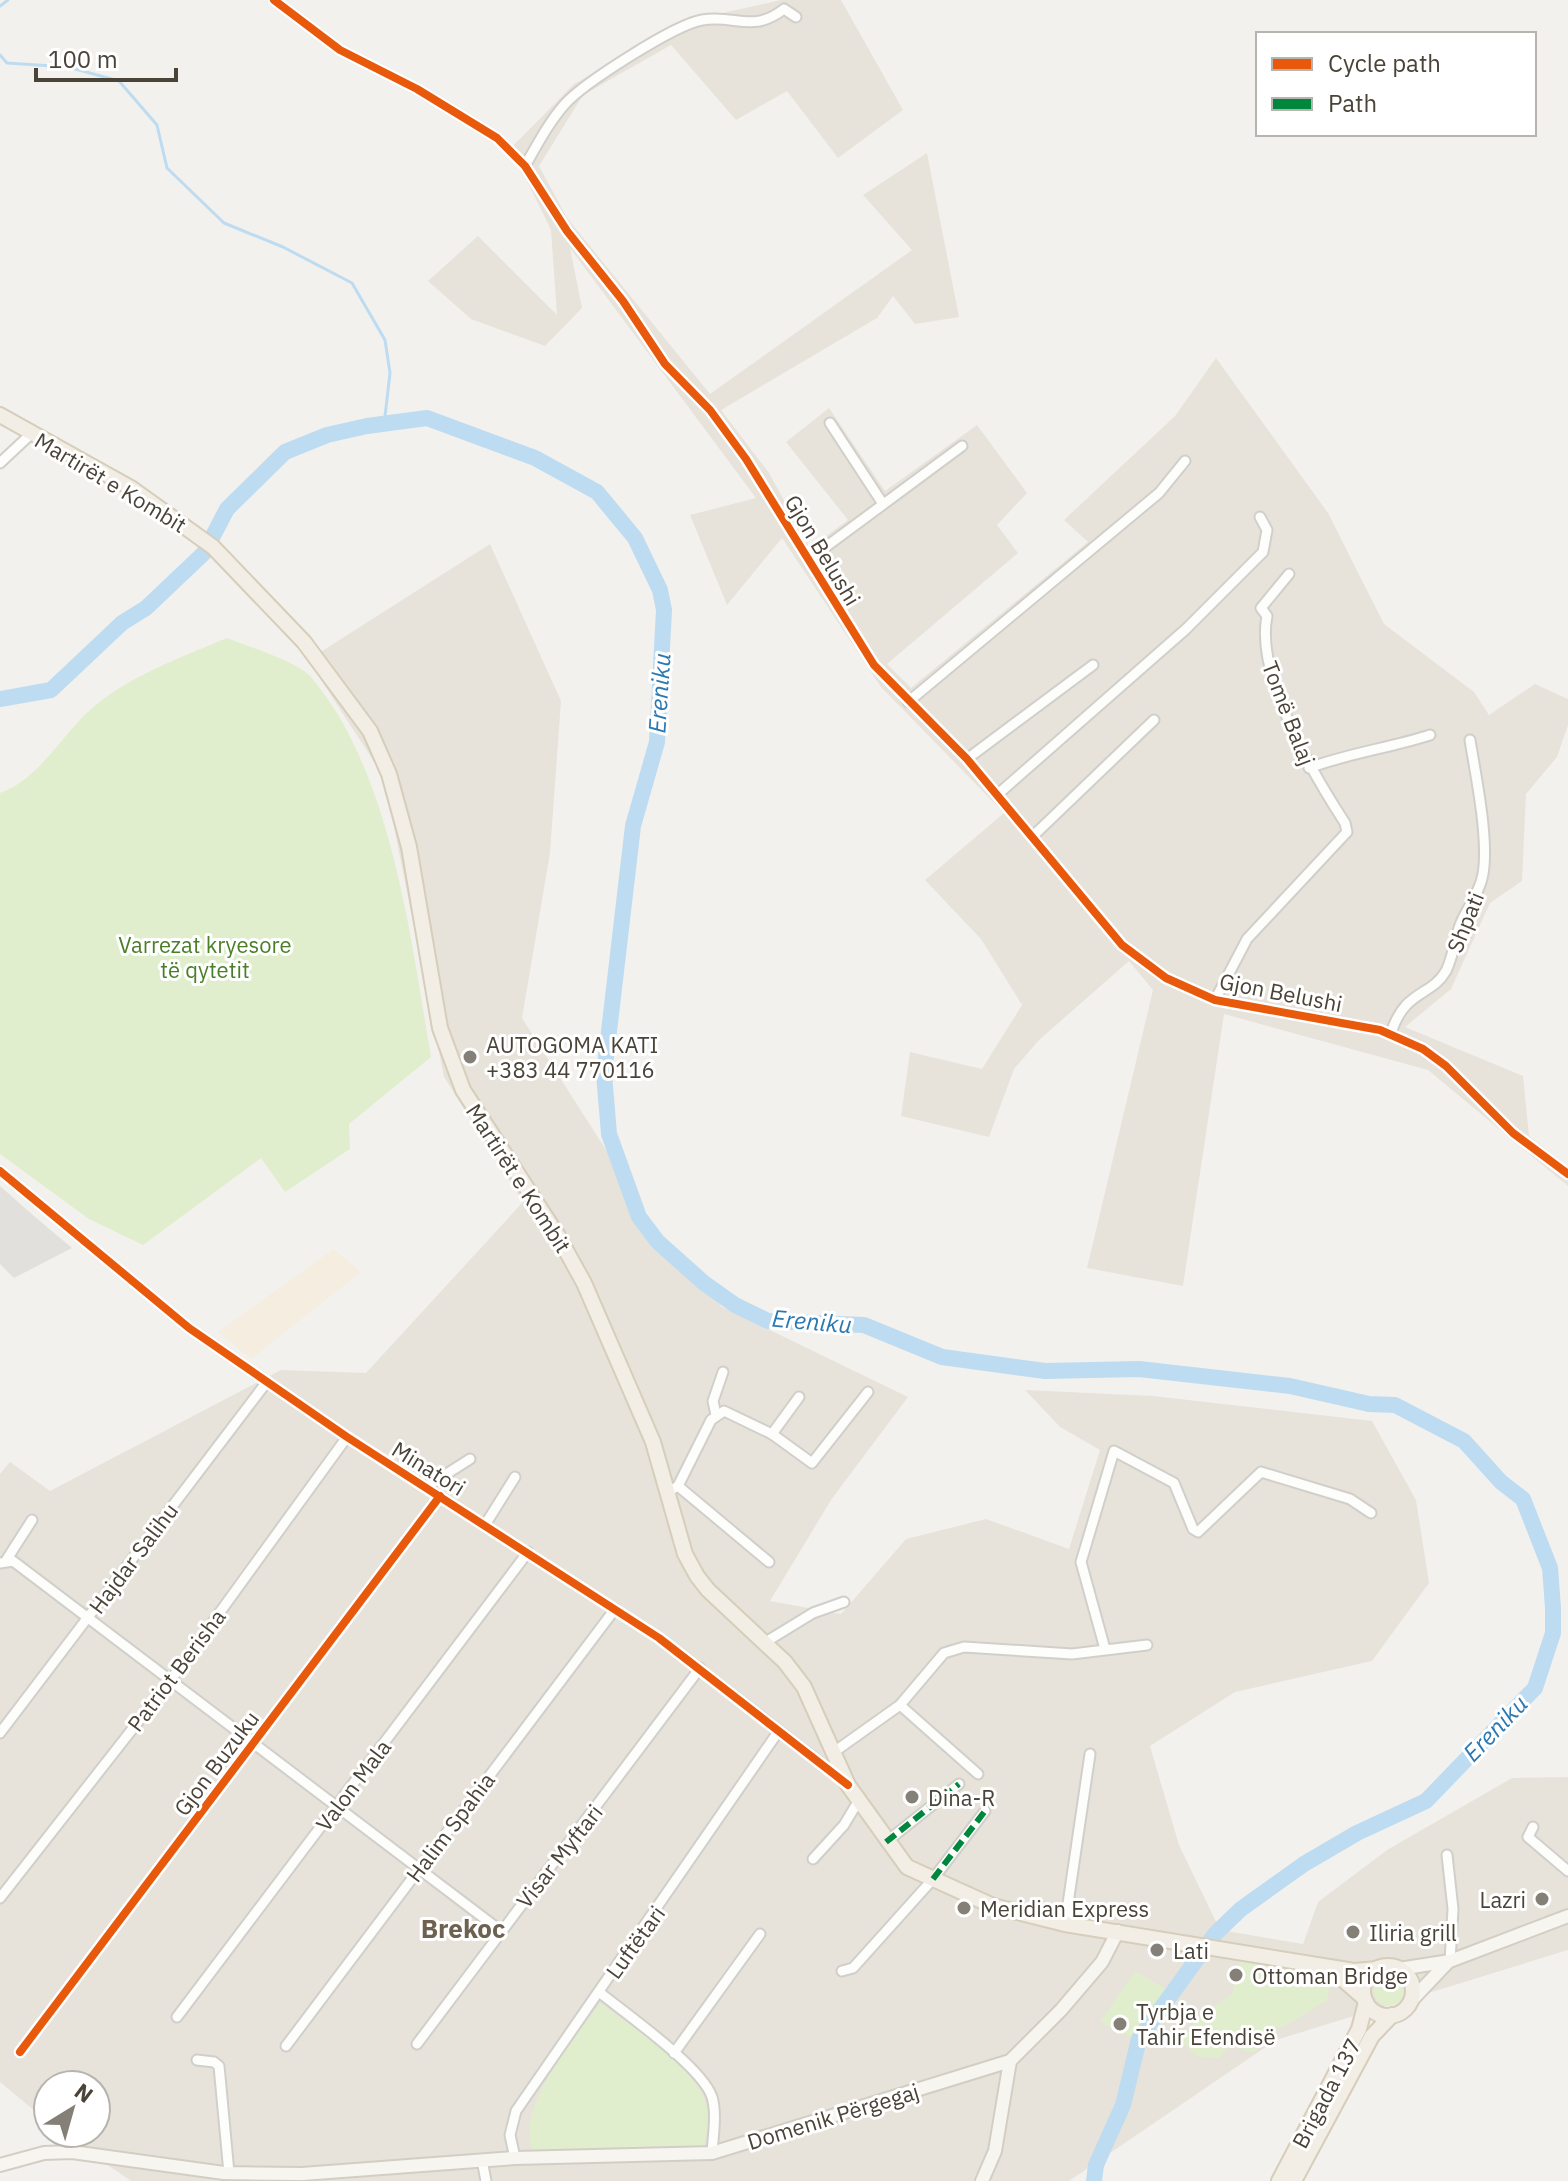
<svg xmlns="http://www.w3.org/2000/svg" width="1568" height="2181" font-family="'IBM Plex Sans',sans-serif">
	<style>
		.residential { fill: #e7e3da }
		.commercial { fill: #f5ede0 }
		.green { fill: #e0eecd }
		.parking { fill: #e2e0dc }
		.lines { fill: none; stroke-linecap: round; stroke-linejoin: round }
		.stream { stroke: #bddcf1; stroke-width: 3 }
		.river { stroke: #bddcf1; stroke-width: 16 }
		.street-casing { stroke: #d1cfca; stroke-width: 13 }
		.secondary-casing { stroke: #d3cec4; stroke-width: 16 }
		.primary-casing { stroke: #d6cdba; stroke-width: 18 }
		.street { stroke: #fdfdfc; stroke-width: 9 }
		.secondary { stroke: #f7f5f0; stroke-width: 12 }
		.primary { stroke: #f2eee5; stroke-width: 14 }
		.quiet { stroke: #00873e; stroke-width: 6; stroke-dasharray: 12 6; stroke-linecap: butt }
		.cycleway-casing { stroke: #fff; stroke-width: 13 }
		.cycleway { stroke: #e8590c; stroke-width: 8 }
		.poi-dot { fill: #858077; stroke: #fff; stroke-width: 3 }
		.labels { text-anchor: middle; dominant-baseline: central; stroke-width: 6; stroke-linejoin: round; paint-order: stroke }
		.street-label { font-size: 22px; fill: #4a4338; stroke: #fff }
		.park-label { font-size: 22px; fill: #497f28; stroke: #fff }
		.poi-label { font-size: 22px; fill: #4a4338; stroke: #fff; text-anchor: start }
		.water-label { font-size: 24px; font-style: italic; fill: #2b79b2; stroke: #fff }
		.quarter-label { font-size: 26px; font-weight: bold; fill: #6d614f; stroke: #fff }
	</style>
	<rect width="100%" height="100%" fill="#f3f1ed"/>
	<g class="residential">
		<polygon points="781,0 841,0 903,110 838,158 787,91 736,120 671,45 583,95 539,166 567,218 710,394 912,250 863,195 927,153 959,317 915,324 893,296 877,318 721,410 769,473 810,548 848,520 786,442 829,408 885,491 977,425 1027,493 997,525 1018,553 887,664 911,688 1088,542 1064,520 1175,416 1216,358 1328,513 1384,624 1474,692 1489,715 1535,684 1568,699 1568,725 1557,757 1526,794 1522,881 1490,903 1451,989 1405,1027 1523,1076 1529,1136 1568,1167 1568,1186 1428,1070 1224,1014 1183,1286 1087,1268 1153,990 1129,961 1039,1040 1014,1069 989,1137 901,1116 910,1052 982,1069 1022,1005 981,939 925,880 1004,813 881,687 782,538 727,605 690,515 756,498 570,248 582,308 545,346 471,319 428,281 478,236 557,315 551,230 511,148 574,84 687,21"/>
		<polygon points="490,544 561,701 550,853 522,1018 657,1230 722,1307 908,1397 831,1500 770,1601 841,1614 906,1539 986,1519 1069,1549 1100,1450 1060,1427 1025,1390 1153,1396 1372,1421 1416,1500 1429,1583 1372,1661 1235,1692 1150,1746 1179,1845 1220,1930 1303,1944 1318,1902 1387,1850 1512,1778 1568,1777 1568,1950 1276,2040 1069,2181 131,2181 61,2133 96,2133 96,2085 48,2085 48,2122 0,2082 0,1474 10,1462 50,1491 281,1370 366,1373 523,1202 444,1077 384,777 308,660"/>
	</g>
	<polygon class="commercial" points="334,1249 361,1272 251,1359 218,1332"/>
	<g class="green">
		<path d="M227,638C247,646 298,662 310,676C391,769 411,939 431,1057L349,1124L350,1149L285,1192L261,1158L143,1245L89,1219L0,1154V793C39,779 60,737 90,710C128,676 182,657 227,638Z"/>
		<polygon points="1240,1959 1332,1976 1327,2000 1282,2028 1274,2027 1254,2053 1229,2045 1220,2058 1198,2057 1182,2042 1198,2018 1232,1994"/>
		<polygon points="1135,1971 1166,1989 1142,2043 1100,2022"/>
		<circle cx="1389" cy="1991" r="15"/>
		<path d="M600,2003C631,2027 698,2066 707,2107C710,2119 706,2133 704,2145L533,2150C514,2108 576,2037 600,2003Z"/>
	</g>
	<polygon class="parking" points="0,1186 35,1217 72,1248 14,1278 0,1264"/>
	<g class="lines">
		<g class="stream">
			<polyline points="0,6 8,0"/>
			<polyline points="0,55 7,63 68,67 119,81 157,125 167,168 224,223 283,247 352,283 385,340 390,373 384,425"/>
		</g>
		<polyline class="river" points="0,699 51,690 122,623 146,608 204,553 227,509 285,452 327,435 367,426 427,418 535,458 597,492 635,538 660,590 664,610 657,742 633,826 604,1074 609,1134 639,1217 658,1242 704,1283 735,1305 768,1321 864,1325 942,1357 1045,1371 1139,1369 1290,1386 1369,1404 1395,1405 1464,1441 1501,1482 1523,1499 1550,1568 1553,1608 1553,1633 1535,1688 1426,1801 1357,1833 1304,1864 1241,1909 1215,1934 1139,2039 1123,2105 1096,2165 1094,2181"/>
		<g class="street-casing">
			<g id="street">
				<polyline points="274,0 340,50 417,89 497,138 525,166 567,231 623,301 665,364 710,410 746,459 874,665 967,759 1122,945 1166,978 1215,1000 1380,1030 1423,1049 1446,1066 1513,1133 1568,1174"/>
				<path d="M525,166C537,145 549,122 565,104C584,83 674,25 702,20C735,14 752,34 784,9L796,17"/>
				<polyline points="830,423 883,504"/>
				<polyline points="0,463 32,433"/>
				<polyline points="808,560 962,446"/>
				<polyline points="908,702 1159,493 1185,461"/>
				<polyline points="967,759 1093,665"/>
				<path d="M1309,768C1349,753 1390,748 1430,735"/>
				<polyline points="997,795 1186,629 1263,552 1267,530 1260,517"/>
				<polyline points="1032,837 1154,720"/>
				<path d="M1215,1000L1247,939L1347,832L1345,823C1313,774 1255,675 1267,616L1261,608L1289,574"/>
				<path d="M1391,1033C1405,989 1431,997 1446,971C1453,957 1455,939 1460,925C1467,907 1480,893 1483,874C1489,839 1476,777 1470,740"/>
				<polyline points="0,1171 189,1328 347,1437 659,1638 845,1782"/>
				<polyline points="716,1415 713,1401 723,1372"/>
				<polyline points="772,1434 799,1397"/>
				<polyline points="678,1486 769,1562"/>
				<polyline points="426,1487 470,1459"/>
				<polyline points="668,1492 678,1486 711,1420 724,1411 772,1434 812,1463 868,1392"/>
				<polyline points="485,1525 515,1477"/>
				<polyline points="7,1559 32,1520"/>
				<polyline points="0,1563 13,1561 501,1931"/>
				<polyline points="764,1643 813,1613 844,1602"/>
				<polyline points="1105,1649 1081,1562 1114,1451 1174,1483 1193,1529 1198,1532 1261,1472 1350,1499 1371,1513"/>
				<polyline points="900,1705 978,1774"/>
				<polyline points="0,1733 266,1383"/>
				<polyline points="834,1752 900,1705 944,1653 964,1647 1072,1654 1147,1645"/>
				<polyline points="1533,1827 1528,1837 1568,1871"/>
				<polyline points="886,1842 959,1784"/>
				<polyline points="1447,1855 1453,1909 1450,1961"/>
				<polyline points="813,1859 844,1825 859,1800"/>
				<polyline points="0,1898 170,1681 347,1437"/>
				<polyline points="1065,1924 1090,1754"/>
				<polyline points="842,1971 853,1968 933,1879 985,1811"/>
				<path d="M599,1992C625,2013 702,2067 712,2097C717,2114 713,2136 712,2153"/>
				<polyline points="177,2017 528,1552"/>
				<polyline points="417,2044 700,1668"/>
				<polyline points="286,2046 615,1609"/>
				<polyline points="20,2052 440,1496"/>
				<polyline points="674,2053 760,1934"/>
				<polyline points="197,2060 214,2062 219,2066 229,2173"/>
				<polyline points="515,2158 510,2135 516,2111 778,1732"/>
				<polyline points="482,2160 486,2181"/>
			</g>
		</g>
		<g class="secondary-casing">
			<g id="secondary">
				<polyline points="1399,1969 1450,1961 1568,1916"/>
				<polyline points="1410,2002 1447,1963"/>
				<polyline points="0,2165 44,2153 72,2152 224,2173 302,2174 515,2158 712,2153 1010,2061 1061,2010 1102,1962 1118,1931"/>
				<polyline points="982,2181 995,2151 1010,2061"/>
			</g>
		</g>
		<g class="primary-casing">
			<g id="primary">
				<polyline points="0,415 131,488 213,547 304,642 370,731 389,774 409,847 440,1028 463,1090 558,1236 584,1283 653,1442 685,1554 697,1576 708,1590 785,1662 804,1687 848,1785 907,1867 993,1906 1065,1924 1354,1971 1377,1969"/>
				<circle cx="1388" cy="1991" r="25"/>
				<polyline points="1331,1969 1364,1998"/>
				<polyline points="1279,2181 1359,2029 1366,2002"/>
				<polyline points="1294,2181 1372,2036 1392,2015"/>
			</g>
		</g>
		<use href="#street" class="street"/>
		<use href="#secondary" class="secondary"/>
		<use href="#primary" class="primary"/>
		<g class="quiet">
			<polyline points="886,1842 959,1784"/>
			<polyline points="933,1879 985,1811"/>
		</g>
		<g class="cycleway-casing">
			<g id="cycleway">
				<polyline points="274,0 340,50 417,89 497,138 525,166 567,231 623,301 665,364 710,410 746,459 874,665 967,759 1122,945 1166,978 1215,1000 1380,1030 1423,1049 1446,1066 1513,1133 1568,1174"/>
				<polyline points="0,1171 189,1328 347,1437 659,1638 848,1785"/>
				<polyline points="20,2052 440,1496"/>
			</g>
		</g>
		<use href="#cycleway" class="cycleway"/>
	</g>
	<g class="poi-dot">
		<circle cx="470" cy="1057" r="8"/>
		<circle cx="912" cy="1797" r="8"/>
		<circle cx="1542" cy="1899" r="8"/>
		<circle cx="964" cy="1908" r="8"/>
		<circle cx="1353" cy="1932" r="8"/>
		<circle cx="1157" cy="1950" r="8"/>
		<circle cx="1236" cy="1975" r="8"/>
		<circle cx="1120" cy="2024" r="8"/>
	</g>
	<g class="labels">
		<g class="street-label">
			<text transform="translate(111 482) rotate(31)">Martirët e Kombit</text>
			<text transform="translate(823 550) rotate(59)">Gjon Belushi</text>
			<text transform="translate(1289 713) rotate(69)">Tomë Balaj</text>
			<text transform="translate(1465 922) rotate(-68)">Shpati</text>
			<text transform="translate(1281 992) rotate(11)">Gjon Belushi</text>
			<text transform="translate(519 1178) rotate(57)">Martirët e Kombit</text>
			<text transform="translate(429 1468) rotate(32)">Minatori</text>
			<text transform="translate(133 1558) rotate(-53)">Hajdar Salihu</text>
			<text transform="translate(176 1670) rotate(-53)">Patriot Berisha</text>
			<text transform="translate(216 1763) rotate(-53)">Gjon Buzuku</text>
			<text transform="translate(353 1785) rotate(-53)">Valon Mala</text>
			<text transform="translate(450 1827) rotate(-53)">Halim Spahia</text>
			<text transform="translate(559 1856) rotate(-52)">Visar Myftari</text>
			<text transform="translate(635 1942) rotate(-54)">Luftëtari</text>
			<text transform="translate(1326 2093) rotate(-62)">Brigada 137</text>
			<text transform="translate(833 2116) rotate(-17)">Domenik Përgegaj</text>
		</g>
		<g class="park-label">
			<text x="205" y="944">Varrezat kryesore<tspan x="205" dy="25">të qytetit</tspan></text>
		</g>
		<g class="poi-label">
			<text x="486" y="1044">AUTOGOMA KATI<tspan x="486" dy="25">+383 44 770116</tspan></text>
			<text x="928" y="1797">Dina-R</text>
			<text x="1526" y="1899" text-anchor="end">Lazri</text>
			<text x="980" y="1908">Meridian Express</text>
			<text x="1369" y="1932">Iliria grill</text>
			<text x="1173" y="1950">Lati</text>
			<text x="1252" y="1975">Ottoman Bridge</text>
			<text x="1136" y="2011">Tyrbja e<tspan x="1136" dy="25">Tahir Efendisë</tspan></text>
		</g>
		<g class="water-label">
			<text transform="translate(659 693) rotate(-86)">Ereniku</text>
			<text transform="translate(812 1321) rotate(5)">Ereniku</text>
			<text transform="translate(1495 1728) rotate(-46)">Ereniku</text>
		</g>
		<g class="quarter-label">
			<text x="463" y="1928">Brekoc</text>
		</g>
	</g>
	<rect x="1256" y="32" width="280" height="104" fill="#ffffff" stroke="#b7b4af" stroke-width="2"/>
	<rect x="1272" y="58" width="40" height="12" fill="#e8590c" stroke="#b7b4af" stroke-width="2"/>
	<text x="1328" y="72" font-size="24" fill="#4a4338">Cycle path</text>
	<rect x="1272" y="98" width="40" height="12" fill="#00873e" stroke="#b7b4af" stroke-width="2"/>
	<text x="1328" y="112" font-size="24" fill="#4a4338">Path</text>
	<g transform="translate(72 2109) rotate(37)"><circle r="38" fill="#ffffff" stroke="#b7b4af" stroke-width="2"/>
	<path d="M0-6L14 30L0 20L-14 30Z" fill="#858077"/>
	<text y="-12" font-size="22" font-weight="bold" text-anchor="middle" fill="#4a4338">N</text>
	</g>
	<path d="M36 68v12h140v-12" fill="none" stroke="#4a4338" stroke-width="4"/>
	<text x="48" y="68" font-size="24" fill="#4a4338" stroke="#ffffff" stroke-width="6" paint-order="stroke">100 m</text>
</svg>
